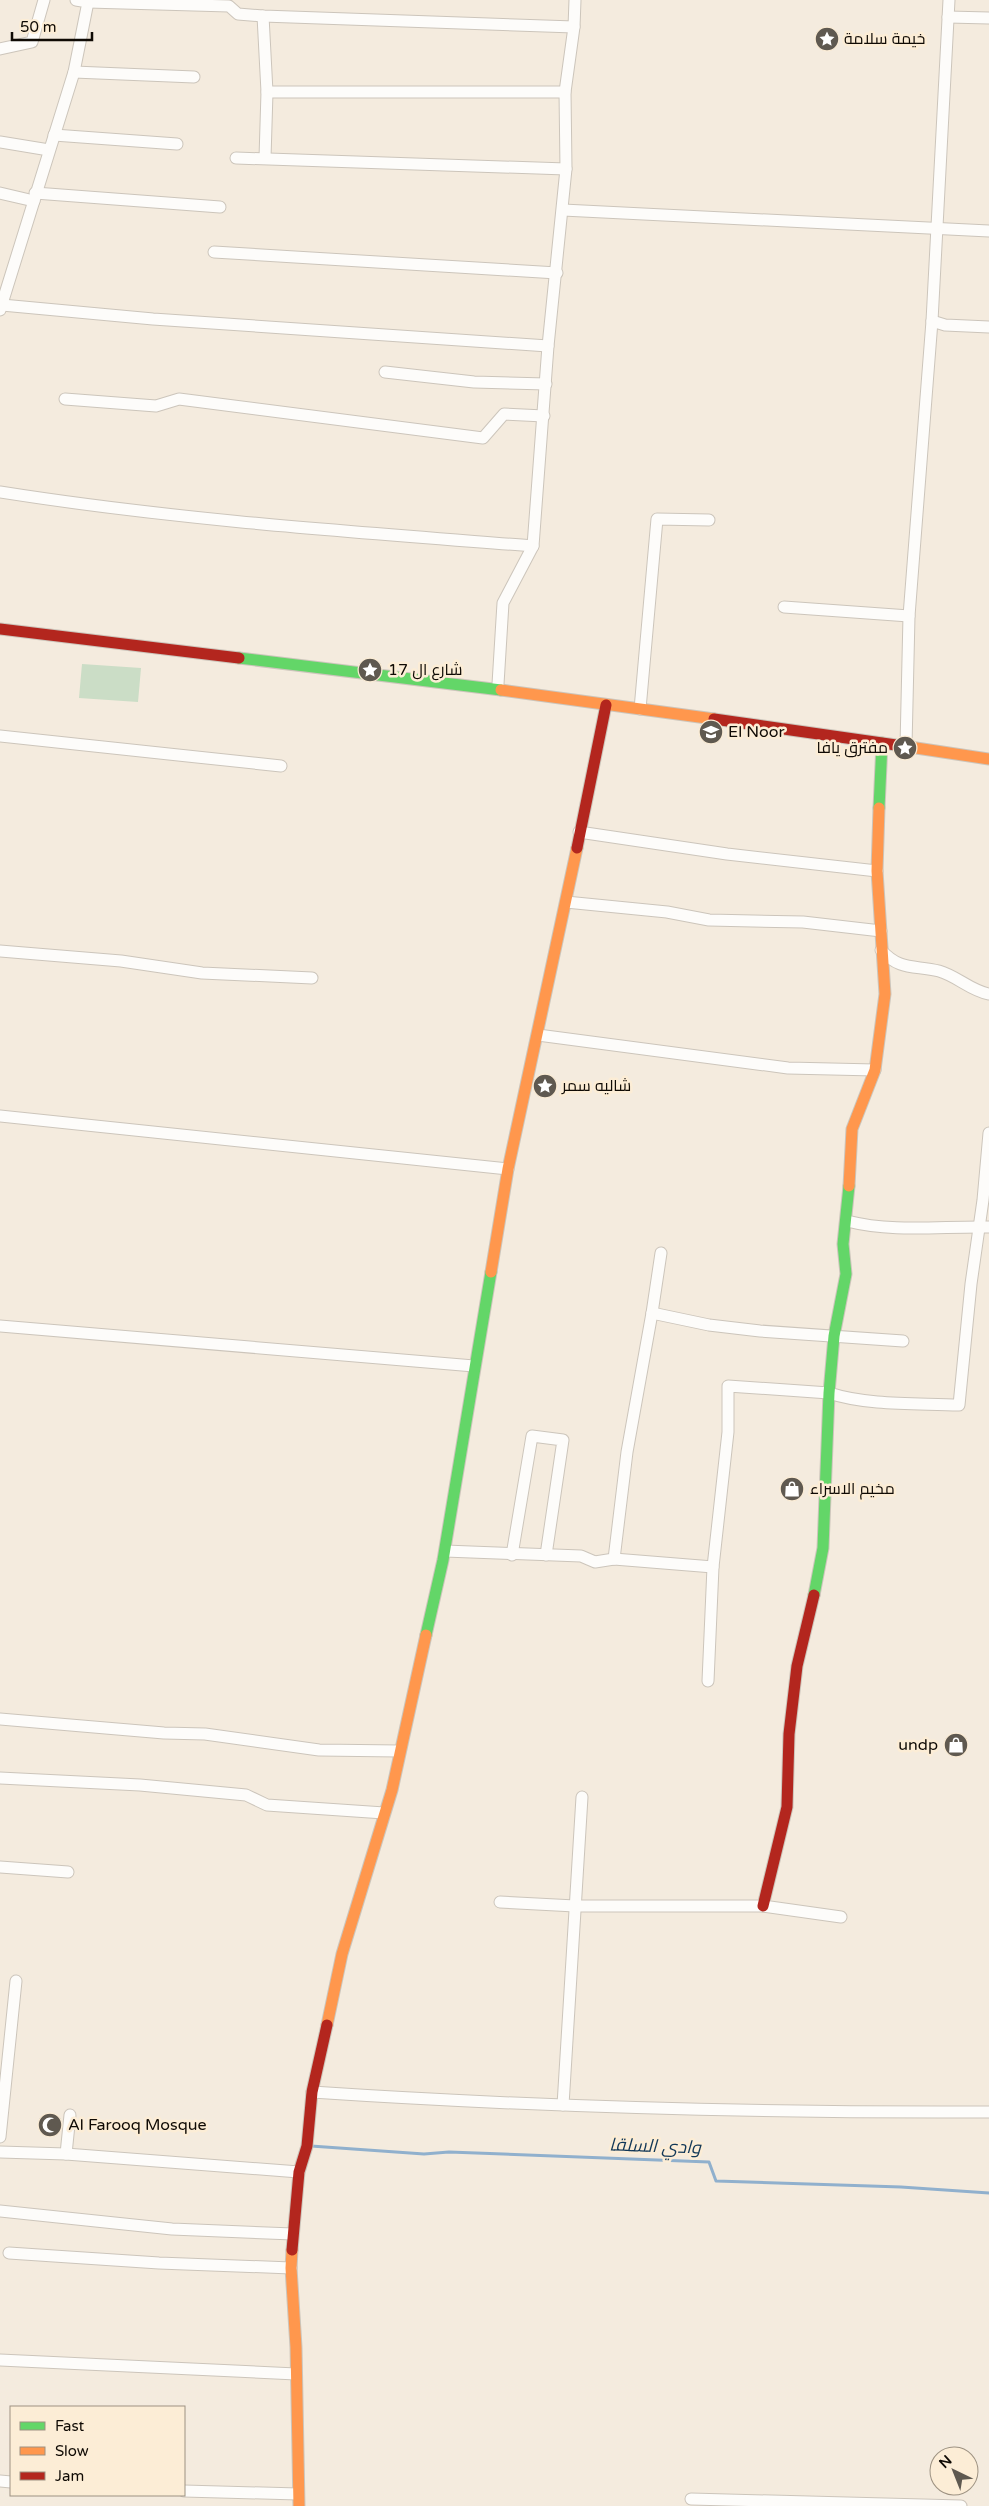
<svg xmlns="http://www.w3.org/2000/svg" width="989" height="2506" font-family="'Varela Round',Cairo,sans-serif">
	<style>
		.green { fill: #cbddc6 }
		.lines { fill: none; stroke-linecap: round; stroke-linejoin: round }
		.stream { stroke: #90b0cd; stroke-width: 3 }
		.street-casing { stroke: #ccc5bb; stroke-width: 13 }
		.fast-casing { stroke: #ccc5bb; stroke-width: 13 }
		.slow-casing { stroke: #ccc5bb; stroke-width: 13 }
		.jam-casing { stroke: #ccc5bb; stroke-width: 13 }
		.street { stroke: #fdfcfa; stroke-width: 11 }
		.fast { stroke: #63d668; stroke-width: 11 }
		.slow { stroke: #ff974d; stroke-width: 11 }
		.jam { stroke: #b3261e; stroke-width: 11 }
		.labels { text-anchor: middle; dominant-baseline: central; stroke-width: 5; stroke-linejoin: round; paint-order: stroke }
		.poi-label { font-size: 16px; fill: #0f0a04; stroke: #fcedd6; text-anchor: start }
		.water-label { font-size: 18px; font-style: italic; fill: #113757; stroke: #fcedd6 }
	</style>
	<rect width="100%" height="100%" fill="#f4ebde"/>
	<polygon class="green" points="82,664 141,668 138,702 79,698"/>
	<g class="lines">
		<polyline class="stream" points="311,2146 424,2154 449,2152 709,2162 716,2181 901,2187 989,2193"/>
		<g class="street-casing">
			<g id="street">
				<polyline points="88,2 229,6 238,14 263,16 574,27"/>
				<polyline points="263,16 267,92 265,158"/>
				<polyline points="948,17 989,18"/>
				<polyline points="0,49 32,42 44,0"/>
				<polyline points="74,72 194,77"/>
				<polyline points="267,92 565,92"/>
				<polyline points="54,135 177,144"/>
				<polyline points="0,142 49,150"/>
				<polyline points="236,158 566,169"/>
				<polyline points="0,193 34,201"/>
				<polyline points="35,193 220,207"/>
				<polyline points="563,210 989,231"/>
				<polyline points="214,252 557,273"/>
				<polyline points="2,305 153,319 548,346"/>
				<polyline points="0,310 74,72 88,2 76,0"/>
				<polyline points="932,321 945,325 989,327"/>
				<polyline points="385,372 474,382 546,384"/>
				<polyline points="65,399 156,406 179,399 483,438 504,414 544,416"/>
				<path d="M0,492C177,520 355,532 533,546"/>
				<polyline points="784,607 909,616"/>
				<polyline points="498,684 503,603 533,546 548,346 566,169 565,92 574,27 575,0"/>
				<polyline points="640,709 657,519 709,520"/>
				<polyline points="0,736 281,766"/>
				<polyline points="906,746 909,616 932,321 949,0"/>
				<polyline points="579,832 727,854 877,871"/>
				<polyline points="566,902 667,912 709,920 803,922 881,931"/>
				<path d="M881,950C900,971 914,965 939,971C957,976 971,991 989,994"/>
				<polyline points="0,951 121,961 202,973 312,978"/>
				<polyline points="538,1035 788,1068 875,1070"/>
				<polyline points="0,1116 508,1169"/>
				<path d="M847,1221C894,1233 941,1226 989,1227"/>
				<polyline points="652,1313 709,1325 760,1331 903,1341"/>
				<polyline points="0,1326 474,1366"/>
				<polyline points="445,1551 581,1556 595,1562 614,1559 713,1567"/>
				<polyline points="512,1555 532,1436 563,1440 546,1555"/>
				<polyline points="614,1559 627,1452 652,1313 661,1253"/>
				<path d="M708,1681L713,1567L728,1432V1386L829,1393C869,1406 917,1403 959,1405L971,1284L983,1200L989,1133"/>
				<polyline points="0,1719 164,1733 205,1734 319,1750 399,1751"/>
				<polyline points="0,1778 140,1785 246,1795 267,1805 384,1813"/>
				<polyline points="0,1867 68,1872"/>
				<polyline points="500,1902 575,1906 763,1906 841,1917"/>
				<path d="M312,2092C537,2107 763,2113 989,2112"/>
				<polyline points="563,2105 582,1797"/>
				<polyline points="0,2137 16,1981"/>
				<polyline points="0,2152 66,2154 299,2172"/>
				<polyline points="66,2154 70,2115"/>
				<polyline points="0,2211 172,2229 293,2234"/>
				<polyline points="9,2253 159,2263 291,2268"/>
				<polyline points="0,2360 296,2374"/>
				<polyline points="0,2481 11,2482"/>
				<polyline points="184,2491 298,2494"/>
				<polyline points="691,2499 961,2506"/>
			</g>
		</g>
		<g class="fast-casing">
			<g id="fast">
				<polyline points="239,658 501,690"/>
				<polyline points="879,808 882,743"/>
				<polyline points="814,1595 823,1548 829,1393 834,1336 846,1274 843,1244 849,1186"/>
				<polyline points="426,1635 443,1560 491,1272"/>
			</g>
		</g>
		<g class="slow-casing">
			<g id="slow">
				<polyline points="501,690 714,719"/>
				<polyline points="903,746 989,759"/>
				<polyline points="849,1186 852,1129 875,1070 885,994 877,871 879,808"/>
				<polyline points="491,1272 508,1169 577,848"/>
				<polyline points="327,2025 342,1954 392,1790 426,1635"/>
				<polyline points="292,2250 291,2268 296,2347 299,2506"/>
			</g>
		</g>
		<g class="jam-casing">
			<g id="jam">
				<polyline points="0,629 239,658"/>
				<polyline points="714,719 903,746"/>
				<polyline points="577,848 606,705"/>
				<polyline points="763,1906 787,1807 789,1734 797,1666 814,1595"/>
				<polyline points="292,2250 299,2172 307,2146 312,2092 327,2025"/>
			</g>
		</g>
		<use href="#street" class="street"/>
		<use href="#fast" class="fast"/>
		<use href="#slow" class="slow"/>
		<use href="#jam" class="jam"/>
	</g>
	<defs>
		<g id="sight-disc" transform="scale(1.25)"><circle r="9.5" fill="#5f5950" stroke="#fcedd6"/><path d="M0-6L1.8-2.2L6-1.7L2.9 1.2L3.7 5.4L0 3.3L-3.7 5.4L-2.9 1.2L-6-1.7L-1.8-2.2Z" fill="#fff"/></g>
		<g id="school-disc" transform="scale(1.25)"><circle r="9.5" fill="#5f5950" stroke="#fcedd6"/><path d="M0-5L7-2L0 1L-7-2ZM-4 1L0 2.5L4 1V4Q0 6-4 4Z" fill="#fff"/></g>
		<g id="shop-disc" transform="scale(1.25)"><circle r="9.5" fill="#5f5950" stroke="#fcedd6"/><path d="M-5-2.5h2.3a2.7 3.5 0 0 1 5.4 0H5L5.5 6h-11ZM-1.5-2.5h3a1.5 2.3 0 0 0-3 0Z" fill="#fff"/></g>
		<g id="mosque-disc" transform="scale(1.25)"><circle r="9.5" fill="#5f5950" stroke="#fcedd6"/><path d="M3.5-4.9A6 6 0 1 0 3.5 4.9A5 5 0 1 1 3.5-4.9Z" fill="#fff"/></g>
	</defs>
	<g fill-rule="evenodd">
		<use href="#sight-disc" x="827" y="39"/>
		<use href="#sight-disc" x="370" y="670"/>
		<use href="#school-disc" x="711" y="732"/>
		<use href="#sight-disc" x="905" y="748"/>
		<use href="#sight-disc" x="545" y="1086"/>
		<use href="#shop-disc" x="792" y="1489"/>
		<use href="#shop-disc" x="956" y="1745"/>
		<use href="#mosque-disc" x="50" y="2125"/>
	</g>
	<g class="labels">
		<g class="poi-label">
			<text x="844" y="39">خيمة سلامة</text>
			<text x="388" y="670">شارع ال 17</text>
			<text x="728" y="732">El Noor</text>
			<text x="888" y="748" text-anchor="end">مفترق يافا</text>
			<text x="562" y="1086">شاليه سمر</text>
			<text x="810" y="1489">مخيم الاسراء</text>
			<text x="938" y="1745" text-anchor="end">undp</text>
			<text x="68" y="2125">Al Farooq Mosque</text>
		</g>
		<g class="water-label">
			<text transform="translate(655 2146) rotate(2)">وادي السلقا</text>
		</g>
	</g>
	<rect x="10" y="2406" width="175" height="90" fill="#fcedd6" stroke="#9d9282"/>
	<rect x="20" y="2422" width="25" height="8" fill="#63d668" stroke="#9d9282"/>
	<text x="55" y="2431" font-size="15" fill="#0f0a04">Fast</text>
	<rect x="20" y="2447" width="25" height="8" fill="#ff974d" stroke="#9d9282"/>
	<text x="55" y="2456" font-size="15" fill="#0f0a04">Slow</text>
	<rect x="20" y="2472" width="25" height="8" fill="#b3261e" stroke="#9d9282"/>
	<text x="55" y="2481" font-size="15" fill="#0f0a04">Jam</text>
	<g transform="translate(954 2471) rotate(317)"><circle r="24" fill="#fcedd6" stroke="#9d9282"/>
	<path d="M0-4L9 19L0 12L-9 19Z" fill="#5f5950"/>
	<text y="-8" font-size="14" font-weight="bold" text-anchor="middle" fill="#0f0a04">N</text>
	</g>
	<path d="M12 32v8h80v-8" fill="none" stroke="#0f0a04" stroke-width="2.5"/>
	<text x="20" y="32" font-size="15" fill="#0f0a04" stroke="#fcedd6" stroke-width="4" paint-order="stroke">50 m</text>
</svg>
